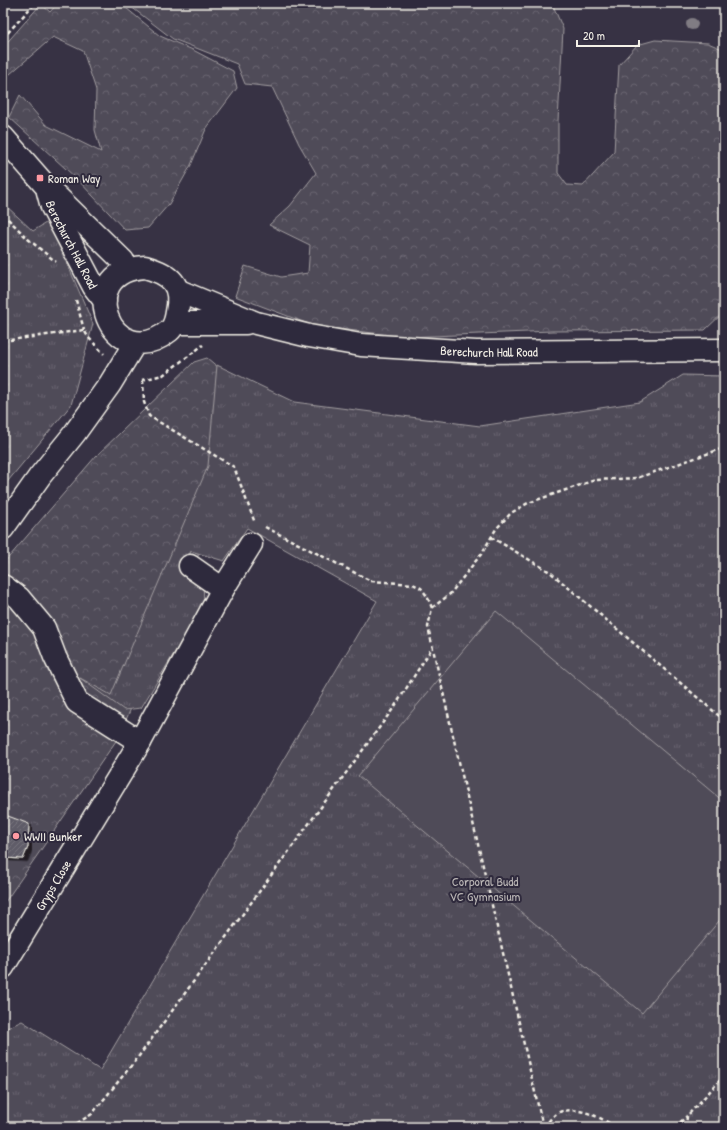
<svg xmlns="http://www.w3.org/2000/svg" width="727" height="1130" font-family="'Patrick Hand',sans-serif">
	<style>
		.forest { fill: url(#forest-crowns); stroke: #a29ea0 }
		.park { fill: url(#park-tufts); stroke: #a29ea0 }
		.pitch { fill: #504b59; stroke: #a29ea0 }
		.building { fill: url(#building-hatch); stroke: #f4f1e8; filter: url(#shadow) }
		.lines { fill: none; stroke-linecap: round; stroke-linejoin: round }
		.minor-casing { stroke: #f4f1e8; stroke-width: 25 }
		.path { stroke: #f4f1e8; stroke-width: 2.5; stroke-dasharray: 4 3; stroke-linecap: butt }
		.minor { stroke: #2f2a3d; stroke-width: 22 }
		.tree { fill: #807b83 }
		.poi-dot { fill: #ff9aa2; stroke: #2f2a3d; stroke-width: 1.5 }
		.labels { text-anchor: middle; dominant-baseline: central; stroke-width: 4; stroke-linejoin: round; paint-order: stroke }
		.poi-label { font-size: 13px; fill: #f4f1e8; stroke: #2f2a3d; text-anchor: start }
		.street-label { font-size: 13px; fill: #f4f1e8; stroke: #2f2a3d }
		.park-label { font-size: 13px; fill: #bbb7b6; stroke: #2f2a3d }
	</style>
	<defs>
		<pattern id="forest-crowns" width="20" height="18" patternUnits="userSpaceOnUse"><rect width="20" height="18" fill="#504b59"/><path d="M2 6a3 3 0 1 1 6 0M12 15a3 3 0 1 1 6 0" fill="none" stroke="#6a6571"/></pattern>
		<pattern id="park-tufts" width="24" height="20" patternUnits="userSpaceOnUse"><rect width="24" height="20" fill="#504b59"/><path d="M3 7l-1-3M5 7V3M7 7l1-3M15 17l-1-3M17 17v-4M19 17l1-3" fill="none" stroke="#6a6571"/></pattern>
		<pattern id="building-hatch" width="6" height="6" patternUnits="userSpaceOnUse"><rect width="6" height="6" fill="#5f5c67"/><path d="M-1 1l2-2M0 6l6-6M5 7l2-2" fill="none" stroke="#77747d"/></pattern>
		<filter id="shadow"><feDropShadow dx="4.5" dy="2.5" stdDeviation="0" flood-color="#0009"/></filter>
	</defs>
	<rect width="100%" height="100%" fill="#373244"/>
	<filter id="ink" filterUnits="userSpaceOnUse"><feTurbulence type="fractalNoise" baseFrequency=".025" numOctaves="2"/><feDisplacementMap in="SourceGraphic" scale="8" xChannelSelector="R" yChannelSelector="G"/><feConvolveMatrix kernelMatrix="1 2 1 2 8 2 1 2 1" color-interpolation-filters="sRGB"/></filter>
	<g filter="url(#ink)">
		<g class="forest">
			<polygon points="58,3 120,3 160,36 193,50 233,71 237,88 206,129 191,165 169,204 148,228 125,230 77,179 9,117 20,95 46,125 101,152 95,130 96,90 83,51 53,37 3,80 3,47 41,4 50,12"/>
			<polygon points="126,3 552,3 563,29 558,121 558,173 567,185 583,186 614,152 619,65 637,45 655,40 708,43 722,49 724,60 724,312 705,330 552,331 407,337 314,326 235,296 245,266 281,277 308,273 310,245 269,225 290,206 316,173 299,144 272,87 245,84 237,64 173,39"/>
			<polygon points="207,358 256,399 227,490 118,738 3,905 3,564 96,456 194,362"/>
		</g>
		<g class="park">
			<polygon points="3,203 33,231 49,221 93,324 71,405 3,487"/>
			<polygon points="217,365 294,402 480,426 640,402 683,375 724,376 724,1127 3,1127 3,1030 22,1021 100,1070 377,601 247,528 224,561 191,551 185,564 203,581 204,604 141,708 124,710 80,678 111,695 208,466"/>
		</g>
		<polygon class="pitch" points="496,611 724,802 724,915 642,1013 358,776"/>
		<polygon class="building" points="8,816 29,824 28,847 23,859 3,858 3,821"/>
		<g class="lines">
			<g class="minor-casing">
				<g id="minor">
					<polyline points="3,137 45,185 123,261 126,270"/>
					<path id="s1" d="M48,192L52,207L94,287L105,301"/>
					<path d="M145,267C170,274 183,284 177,312C176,319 175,326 169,331C112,377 70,271 145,267Z"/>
					<path id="s2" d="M179,291L256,323L309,336L361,345L476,352L724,350"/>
					<polyline points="175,323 246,323"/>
					<polyline points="3,528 40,476 74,434 110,384 135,343"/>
					<polyline points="190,566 223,589"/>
					<polyline points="3,586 19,598 44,628 55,657 77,702 140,742 3,967"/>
					<polyline points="140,742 223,589 251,544"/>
				</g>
			</g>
			<g class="path">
				<polyline points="3,38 35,3"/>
				<polyline points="3,214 28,239 56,262"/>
				<polyline points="76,300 84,330"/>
				<polyline points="3,341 84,330 88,337 104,354"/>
				<polyline points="142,380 163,375 203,345"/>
				<polyline points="143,380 144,402 149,416 234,467 255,523"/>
				<polyline points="265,527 371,581 413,584 421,588 427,596 432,608 428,627 543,1127"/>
				<polyline points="491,537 550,572 724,720"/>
				<polyline points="432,608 450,594 482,553 496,529 511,513 528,503 595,480 637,478 724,448"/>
				<polyline points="3,1122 10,1127"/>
				<polyline points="71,1127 92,1114 139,1056 395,706 432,648"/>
				<path d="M544,1127C549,1121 555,1112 563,1111C581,1107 601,1118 616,1127"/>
				<polyline points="675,1127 687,1116"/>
				<polyline points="686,1127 687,1116 724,1076"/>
			</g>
			<use href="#minor" class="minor"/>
		</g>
		<circle class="tree" cx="692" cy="24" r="6"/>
	</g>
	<g class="poi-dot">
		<rect x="36" y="174" width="8" height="8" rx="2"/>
		<circle cx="16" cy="836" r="4"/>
	</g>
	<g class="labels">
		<g class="poi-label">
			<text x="48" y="178">Roman Way</text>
			<text x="24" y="836">WWII Bunker</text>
		</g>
		<g class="street-label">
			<text stroke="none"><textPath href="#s1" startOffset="58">Berechurch Hall Road</textPath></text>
			<text stroke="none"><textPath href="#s2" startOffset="319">Berechurch Hall Road</textPath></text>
			<text transform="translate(53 885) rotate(-59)">Gryps Close</text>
		</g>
		<g class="park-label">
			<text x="485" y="881">Corporal Budd<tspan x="485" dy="15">VC Gymnasium</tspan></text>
		</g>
	</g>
	<rect width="727" height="1130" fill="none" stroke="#2f2a3d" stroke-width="16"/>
	<rect x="8" y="8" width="711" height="1114" fill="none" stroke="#f4f1e8" stroke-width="1.5" filter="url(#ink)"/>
	<path d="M577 40v6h62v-6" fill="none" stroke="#f4f1e8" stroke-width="2"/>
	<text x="583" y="40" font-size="12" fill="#f4f1e8" stroke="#2f2a3d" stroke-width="3" paint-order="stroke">20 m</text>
</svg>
